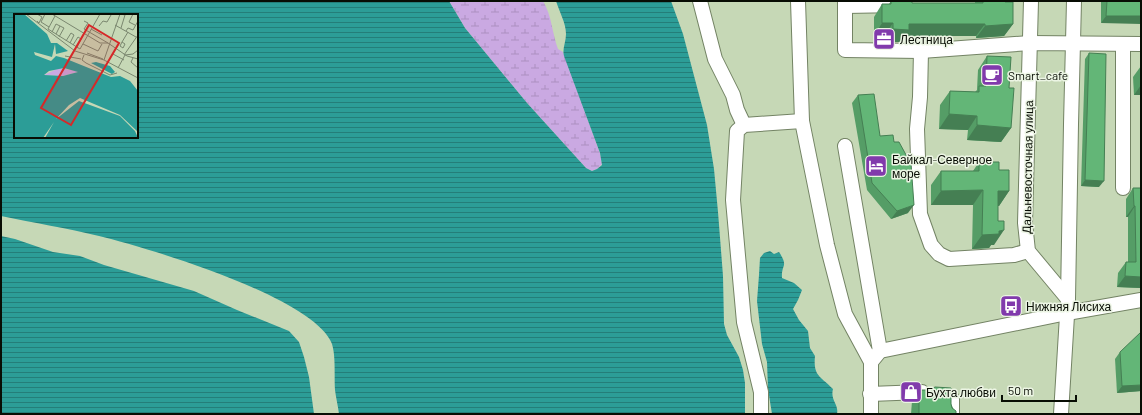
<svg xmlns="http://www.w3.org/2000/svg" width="1142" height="415" font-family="Barlow,sans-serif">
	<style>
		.wetland { fill: url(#wetland-marsh) }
		.water { fill: url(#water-rules); fill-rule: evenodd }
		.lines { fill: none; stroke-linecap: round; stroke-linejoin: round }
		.minor-casing { stroke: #738364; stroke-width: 16 }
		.minor { stroke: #fff; stroke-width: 14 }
		.wall { fill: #559d66 }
		.shaded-wall { fill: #457f53 }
		.building { fill: #63b677; stroke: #457f53 }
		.labels { text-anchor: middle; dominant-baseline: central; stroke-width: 3; stroke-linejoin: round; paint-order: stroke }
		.poi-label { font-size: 12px; fill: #080d04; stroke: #ecf5e4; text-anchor: start }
		.street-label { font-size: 12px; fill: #080d04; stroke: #ecf5e4 }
		.inset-road { fill: none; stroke: #7a876f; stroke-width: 1 }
		.view { fill: #d62828; fill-opacity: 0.15; stroke: #d62828; stroke-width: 2 }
		.inset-edge { fill: none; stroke: #080d04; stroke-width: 2 }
	</style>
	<defs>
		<pattern id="wetland-marsh" width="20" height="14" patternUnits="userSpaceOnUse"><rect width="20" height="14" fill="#caa9e2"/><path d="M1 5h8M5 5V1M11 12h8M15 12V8" fill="none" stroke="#ac90c0"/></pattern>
		<pattern id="water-rules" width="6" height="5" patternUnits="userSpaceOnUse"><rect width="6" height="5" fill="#2c9d97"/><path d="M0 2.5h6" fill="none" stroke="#247e79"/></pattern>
	</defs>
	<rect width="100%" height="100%" fill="#c6d8b6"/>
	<path class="wetland" d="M449,1H543C552,16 552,33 558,49L563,52L600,153L602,164L597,169L592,171L586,168L527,103L465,28Z"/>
	<g class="water">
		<path d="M1,1H449L465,28L527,103L586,168L592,171L597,169L602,165L600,153L564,56C562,49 566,42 566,34C566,23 559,11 556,1H671L683,34L707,125L714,169L718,212L723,276L724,324L727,335L739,357L743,370L745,383V414H339C338,406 336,398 335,390C334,377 336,357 332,344C314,297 148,248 99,236C67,228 34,223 1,216ZM15,15H137V137H15Z"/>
		<polygon points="1,236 15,239 53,252 80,256 104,265 194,291 237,310 289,331 299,342 304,357 309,377 314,414 1,414"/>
		<path d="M770,251L774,254L779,252C789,267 781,264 782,278L794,283L802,290L798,300L793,309L799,320L808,331L810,348L815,356C813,376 820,376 833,389C830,400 839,404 837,414H772L768,389L767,362L762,344L757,301L759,275L760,258L764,253Z"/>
	</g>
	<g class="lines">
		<g class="minor-casing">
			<g id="minor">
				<polyline points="700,1 715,59 733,95 737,110 744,125"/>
				<polyline points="798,1 802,121 827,245 845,314 871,362 871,414"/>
				<polyline points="845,1 845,50 921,51 1030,43 1141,44"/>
				<polyline points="1031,1 1025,223 1028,251 1068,299 1061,414"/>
				<polyline points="845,6 901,5"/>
				<polyline points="1123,44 1123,188"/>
				<polyline points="921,51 920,97 917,129 920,214 931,245 939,254 949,259 1014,255 1028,251"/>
				<polyline points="845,146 880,351"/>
				<polyline points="1068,299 1071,124 1074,1"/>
				<polyline points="871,362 880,351 1067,313 1141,300"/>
				<polyline points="870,394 922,392"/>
				<polyline points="761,414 761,392 744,322 733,200 737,131 744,125 802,121"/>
				<polyline points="952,414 952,399"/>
			</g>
		</g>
		<use href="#minor" class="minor"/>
	</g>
	<g class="wall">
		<polygon points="891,1 912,3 975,3 975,1 1005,1 1013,24 1004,36 976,38 976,36 904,36 900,42 884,42 884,36 874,36 874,17 882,4 889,4"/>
		<polygon points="1101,1 1141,1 1101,23"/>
		<polygon points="1089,53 1099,187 1081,186 1085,59"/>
		<polygon points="987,56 1009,88 1011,128 1001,142 967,140 968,130 939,129 940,105 950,91 975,92 977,90 978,70"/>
		<polygon points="1141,66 1141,95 1134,95 1133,77"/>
		<polygon points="858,95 880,136 894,142 908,213 891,219 867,190 852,103"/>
		<polygon points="979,162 999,170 1009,191 999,206 998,206 994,245 991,245 989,248 972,249 973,205 931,205 931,185 941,171 973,171"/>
		<polygon points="1133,188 1141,188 1141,288 1117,287 1118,273 1126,262 1128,262 1128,217 1126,217 1126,199"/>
		<polygon points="1120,352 1141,391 1117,393 1115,359"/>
		<polygon points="919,390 951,404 956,414 911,414 912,401"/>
	</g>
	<g class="shaded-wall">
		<polygon points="1106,16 1141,16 1141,24 1101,23"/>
		<polygon points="882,23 893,23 884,36 874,36"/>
		<polygon points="909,24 985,24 976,36 904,36 900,42 884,42 893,29"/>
		<polygon points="1013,24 1004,36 976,38 985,26"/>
		<polygon points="1141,85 1141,95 1134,95"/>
		<polygon points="949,114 977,116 968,130 939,129"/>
		<polygon points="977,125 1011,128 1001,142 967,140"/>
		<polygon points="1085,180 1104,181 1099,187 1081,186"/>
		<polygon points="983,190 973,205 931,205 941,191"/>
		<polygon points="998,191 1009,191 999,206 988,206"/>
		<polygon points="914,205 908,213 891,219 897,211"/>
		<polygon points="1134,206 1135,206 1128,217 1126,217"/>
		<polygon points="1004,230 994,245 991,245 989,248 972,249 982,235 999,231"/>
		<polygon points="1125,276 1141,277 1141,288 1117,287"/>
		<polygon points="1141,385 1141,391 1117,393 1122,386"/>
	</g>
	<g class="building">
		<polygon points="891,1 912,1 912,3 983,3 983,1 1005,1 1005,2 1013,2 1013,24 985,26 985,24 909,24 909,30 893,29 893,23 882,23 882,4 891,4"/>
		<polygon points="1107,1 1141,1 1141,16 1106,16"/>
		<polygon points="1089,53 1106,54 1104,181 1085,180"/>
		<polygon points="987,56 1011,57 1009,88 1014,88 1011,128 977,125 977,116 949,114 950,91 979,92 979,86 986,86"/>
		<polygon points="874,94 880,136 893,135 894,142 899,142 911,164 914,205 897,211 872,183 858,95"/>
		<polygon points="979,162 999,162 999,170 1009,170 1009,191 998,191 998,221 1004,221 1004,230 999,231 999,234 982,235 983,190 941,191 941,171 979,171"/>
		<polygon points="1133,188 1141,188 1141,277 1125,276 1126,262 1136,262 1135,206 1134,206"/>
		<polygon points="1141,332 1141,385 1122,386 1120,352"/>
		<polygon points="935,387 951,388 951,404 952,408 956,411 956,414 919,414 919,390 930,390"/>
	</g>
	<defs>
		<g id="office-square" transform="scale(1.15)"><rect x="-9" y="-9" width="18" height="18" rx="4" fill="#813aac" stroke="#ecf5e4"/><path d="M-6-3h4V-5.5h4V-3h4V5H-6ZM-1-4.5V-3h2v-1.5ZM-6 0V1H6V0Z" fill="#fff"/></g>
		<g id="cafe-square" transform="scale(1.15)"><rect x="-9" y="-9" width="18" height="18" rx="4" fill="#813aac" stroke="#ecf5e4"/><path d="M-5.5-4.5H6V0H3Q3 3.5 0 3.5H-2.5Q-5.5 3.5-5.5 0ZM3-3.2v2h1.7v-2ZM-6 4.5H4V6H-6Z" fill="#fff"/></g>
		<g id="hotel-square" transform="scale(1.15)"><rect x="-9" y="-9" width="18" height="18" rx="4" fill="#813aac" stroke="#ecf5e4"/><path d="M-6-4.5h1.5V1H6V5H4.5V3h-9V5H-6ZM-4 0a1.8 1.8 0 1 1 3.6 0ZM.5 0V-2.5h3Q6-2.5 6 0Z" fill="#fff"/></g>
		<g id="bus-square" transform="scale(1.15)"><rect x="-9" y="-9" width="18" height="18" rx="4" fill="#813aac" stroke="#ecf5e4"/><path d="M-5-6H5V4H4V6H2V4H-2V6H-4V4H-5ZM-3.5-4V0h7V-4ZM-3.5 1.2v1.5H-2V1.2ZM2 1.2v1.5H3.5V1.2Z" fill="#fff"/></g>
		<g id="shop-square" transform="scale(1.15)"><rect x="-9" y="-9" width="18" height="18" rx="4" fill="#813aac" stroke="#ecf5e4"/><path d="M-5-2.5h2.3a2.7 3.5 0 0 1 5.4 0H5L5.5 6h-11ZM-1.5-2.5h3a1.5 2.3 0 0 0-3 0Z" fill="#fff"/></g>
	</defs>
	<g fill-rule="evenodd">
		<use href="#office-square" x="884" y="39"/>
		<use href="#cafe-square" x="992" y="75"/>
		<use href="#hotel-square" x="876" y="166"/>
		<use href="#bus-square" x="1011" y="306"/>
		<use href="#shop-square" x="911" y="392"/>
	</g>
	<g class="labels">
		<g class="poi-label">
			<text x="900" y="39">Лестница</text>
			<text x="1008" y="75">Smart_cafe</text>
			<text x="892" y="159">Байкал-Северное<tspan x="892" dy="14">море</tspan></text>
			<text x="1026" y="306">Нижняя Лисиха</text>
			<text x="926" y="392">Бухта любви</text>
		</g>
		<g class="street-label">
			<text transform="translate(1027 167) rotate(-89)">Дальневосточная улица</text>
		</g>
	</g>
	<g transform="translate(14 14)">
		<rect width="124" height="124" fill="#c6d8b6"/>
		<path d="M45,54L63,57L64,58L49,62L30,61Z" fill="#caa9e2"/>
		<path d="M0,0H10L33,20L37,29H43L54,37L42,40L41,30L38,43L20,38L21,41L37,47L42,42L50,44L97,63L106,62L116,67L124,77V118L106,101L66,84L55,91L42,105L65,87L106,102L121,117L124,124H31L40,108L29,124H0ZM50,54L64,58L49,62L30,61L35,57ZM82,48L96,52L101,58L98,60L77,49Z" fill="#2c9d97" fill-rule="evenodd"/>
		<path class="inset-road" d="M12,0L61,37L90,46L124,64M31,0L27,8L35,13M38,0L86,29H94L113,42L124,45M107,0L111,1L107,14M119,0L115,8L121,11M41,2L34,15L66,35L86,0M23,7L25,9L28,3L23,0M70,7L74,9L70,15L94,29M101,11L122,23M85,12L89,7L93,8L97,1M77,15L88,21M112,17L114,14L119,16L124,7M38,18L42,10L46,12L42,20M45,23L50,14L46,12M52,27L57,19L60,21L56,29M108,28L106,32L109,34L111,30L108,28L114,18M69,30L84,37L88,30M59,31L64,23L67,25L63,33M73,39L89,45M99,40L110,46M70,41L68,46L72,49L96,61L103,59M110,41L124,21M111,41L119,40L124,36M51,42L67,45M119,44L117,48L124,54M90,46L106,0M104,54L111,41"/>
		<path class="view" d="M75,11L105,29L57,111L27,94Z"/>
		<rect width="124" height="124" class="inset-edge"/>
	</g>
	<rect width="1142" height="415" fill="none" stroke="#080d04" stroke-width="4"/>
	<path d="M1002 395v6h74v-6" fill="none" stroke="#080d04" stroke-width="2"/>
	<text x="1008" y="395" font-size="12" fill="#080d04" stroke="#ecf5e4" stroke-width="3" paint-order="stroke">50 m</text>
</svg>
